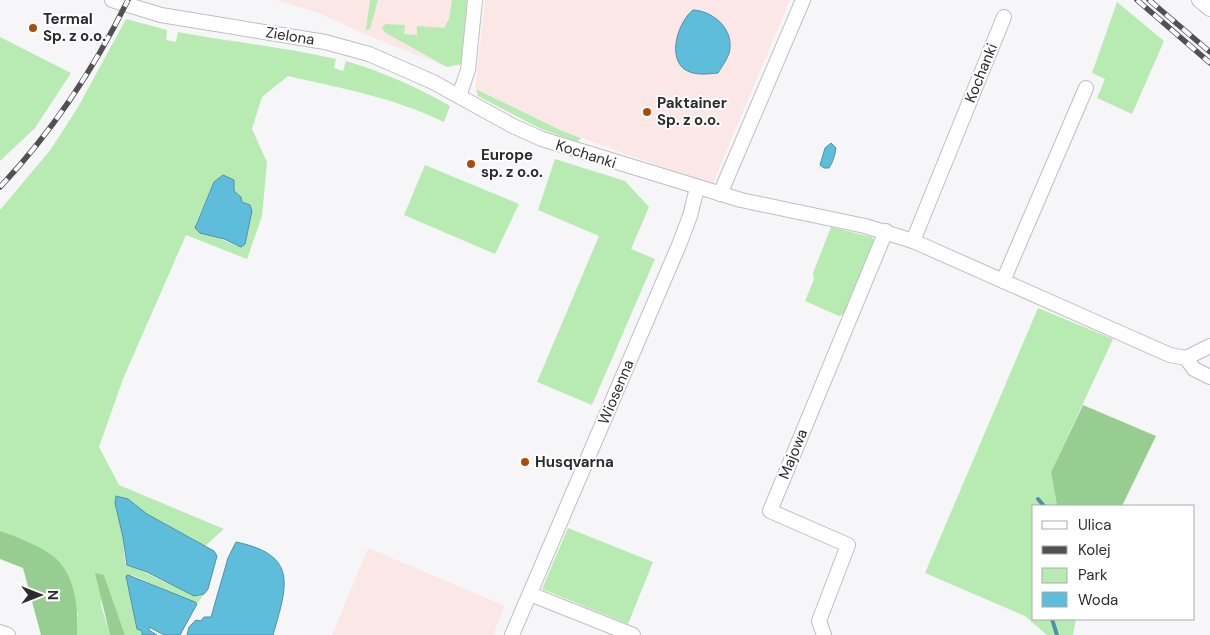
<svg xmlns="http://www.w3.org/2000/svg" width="1210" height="635" font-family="'DM Sans',sans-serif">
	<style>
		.industrial { fill: #fce7e7 }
		.green { fill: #b8ebb2; fill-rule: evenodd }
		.forest { fill: #98cd92 }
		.water { fill: #5ebdda; stroke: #4f92a6 }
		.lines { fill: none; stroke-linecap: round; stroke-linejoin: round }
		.stream { stroke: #4f92a6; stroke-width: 4 }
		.minor-casing { stroke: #bfbfc2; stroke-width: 16 }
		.minor { stroke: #fff; stroke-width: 14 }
		.rail-casing { stroke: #515152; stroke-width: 5.5 }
		.rail { stroke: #fff; stroke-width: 4; stroke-dasharray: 11; stroke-linecap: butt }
		.poi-dot { fill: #ac4b07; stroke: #fff; stroke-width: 2 }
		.labels { text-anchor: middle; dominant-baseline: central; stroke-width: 4; stroke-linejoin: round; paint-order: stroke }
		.poi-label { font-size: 15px; font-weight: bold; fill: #2c2c2d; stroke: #fff; text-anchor: start }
		.street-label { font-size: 15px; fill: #2c2c2d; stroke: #fff }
	</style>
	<rect width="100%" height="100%" fill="#f6f6f9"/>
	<g class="industrial">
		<polygon points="276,0 467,0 461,65 447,67 364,34 319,13"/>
		<polygon points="485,0 790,0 712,185 560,130 475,88"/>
		<polygon points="368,548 505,606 493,635 332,635"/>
	</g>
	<g class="green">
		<polygon points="370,0 378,0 370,29 366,30"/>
		<polygon points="452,0 467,0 461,64 447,67 384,32 382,27 386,24 405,25 404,34 417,35 417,26 444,28 449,19"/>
		<polygon points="1117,2 1164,41 1132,114 1097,98 1105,79 1092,73"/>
		<path d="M126,19L167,30L166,40L176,42L178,32C231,42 284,47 336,59L334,68L343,71L346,61C383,72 417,87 450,106L444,122C395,98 341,88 288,76L262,97L252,129L267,162L262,216L247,259L186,235L123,379L99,447L119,485L224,529L205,546L147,514L128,499L123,537L125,563L194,596L204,594L197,604L132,575L128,581L135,622L143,633L142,635H125L104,575L101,605L110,635H77L78,613L10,534L0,531V210L51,149L78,107ZM223,175L234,185V191L241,196L242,202L247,203L237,246L204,232L196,223L214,182Z"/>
		<polygon points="0,37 71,73 35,128 0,161"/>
		<polygon points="476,89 560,130 581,138 577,142 539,128 478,96"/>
		<polygon points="555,159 625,181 649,207 631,249 655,259 592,405 537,382 599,236 538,210"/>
		<polygon points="425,165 519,204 495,254 404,215"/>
		<polygon points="831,227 872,237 875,242 844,314 839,316 805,301 814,279 813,273"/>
		<polygon points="1038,308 1113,339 1051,472 1057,506 1034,506 1034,619 1076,619 1073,635 1047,635 1025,616 925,573"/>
		<polygon points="568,528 653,562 628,624 542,589"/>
	</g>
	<g class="forest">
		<polygon points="1083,405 1156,436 1122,506 1057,506 1051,472"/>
		<path d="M0,531C15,536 40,546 53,556C75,573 79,609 77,635H41L23,568L0,559Z"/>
		<polygon points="95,573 104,575 125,635 110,635"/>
	</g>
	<g class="water">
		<path d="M693,10C712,11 732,27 730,48C730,56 722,66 718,73C707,74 694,76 684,69C667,55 679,21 693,10Z"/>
		<path d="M831,143L836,148C835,155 833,162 829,168H824L820,165L825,148Z"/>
		<polygon points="223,175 234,180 234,191 241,197 242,202 250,205 252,211 245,244 241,247 224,239 200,233 195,228 214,182"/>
		<polygon points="116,496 128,499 147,514 214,551 217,556 208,589 204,594 194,596 147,572 127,565 123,537 115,503"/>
		<path d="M236,542C299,555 287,586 273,635H187L189,627L196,620L201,621L204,617H211L228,558Z"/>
		<polygon points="128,575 195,602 197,604 180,635 164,635 149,627 149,630 157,635 142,635 142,631 137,629 126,576"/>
	</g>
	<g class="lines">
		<g class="stream">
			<polyline points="1038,499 1044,506"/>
			<polyline points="1052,619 1057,635"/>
		</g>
		<g class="minor-casing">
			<g id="minor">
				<polyline points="112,0 161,15 325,42 369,54 433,82 513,126 542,139 741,200 865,226 913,241 1170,355 1186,358 1210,346"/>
				<polyline points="1199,0 1210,9"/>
				<polyline points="459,96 468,70 475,0"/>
				<polyline points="720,194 803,0"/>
				<polyline points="913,241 1004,17"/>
				<polyline points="1003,281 1086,88"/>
				<polyline points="1186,358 1194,369 1210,377"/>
				<polyline points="530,594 633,635"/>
				<polyline points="0,632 8,635"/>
				<polyline points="512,635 679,245 690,216 697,188"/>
				<polyline points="824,635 819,621 848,545 770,511 886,231"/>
			</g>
		</g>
		<use href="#minor" class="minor"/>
		<g class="rail-casing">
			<g id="rail">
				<polyline points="1137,0 1210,63"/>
				<polyline points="1149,0 1210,52"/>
				<path d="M0,187C51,133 95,67 128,0"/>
			</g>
		</g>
		<use href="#rail" class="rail"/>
	</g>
	<g class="poi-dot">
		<circle cx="33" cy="28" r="5"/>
		<circle cx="647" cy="112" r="5"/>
		<circle cx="471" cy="164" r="5"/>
		<circle cx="525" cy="462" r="5"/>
	</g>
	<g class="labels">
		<g class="poi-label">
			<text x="43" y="19">Termal<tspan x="43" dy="17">Sp. z o.o.</tspan></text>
			<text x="657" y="103">Paktainer<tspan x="657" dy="17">Sp. z o.o.</tspan></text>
			<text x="481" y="155">Europe<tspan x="481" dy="17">sp. z o.o.</tspan></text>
			<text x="535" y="462">Husqvarna</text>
		</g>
		<g class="street-label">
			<text transform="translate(290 36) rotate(9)">Zielona</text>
			<text transform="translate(981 73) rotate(-68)">Kochanki</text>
			<text transform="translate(586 154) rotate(18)">Kochanki</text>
			<text transform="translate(616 392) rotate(-67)">Wiosenna</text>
			<text transform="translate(793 454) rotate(-68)">Majowa</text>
		</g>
	</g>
	<rect x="1032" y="505" width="162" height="115" fill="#ffffff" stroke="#ababab"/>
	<rect x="1042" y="521" width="25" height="8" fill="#ffffff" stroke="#ababab"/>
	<text x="1078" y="530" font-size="15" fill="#2c2c2d">Ulica</text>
	<rect x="1042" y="546" width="25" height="8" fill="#515152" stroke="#ababab"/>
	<text x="1078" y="555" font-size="15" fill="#2c2c2d">Kolej</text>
	<rect x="1042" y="568" width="25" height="15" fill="#b8ebb2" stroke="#ababab"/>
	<text x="1078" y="580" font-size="15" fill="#2c2c2d">Park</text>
	<rect x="1042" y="592" width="25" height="15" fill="#5ebdda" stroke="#ababab"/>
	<text x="1078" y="605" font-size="15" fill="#2c2c2d">Woda</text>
	<g transform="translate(40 595) rotate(90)" stroke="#ffffff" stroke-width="4" paint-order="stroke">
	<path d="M0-4L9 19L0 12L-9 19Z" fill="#2c2c2d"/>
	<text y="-8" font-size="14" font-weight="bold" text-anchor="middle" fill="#2c2c2d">N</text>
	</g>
</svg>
